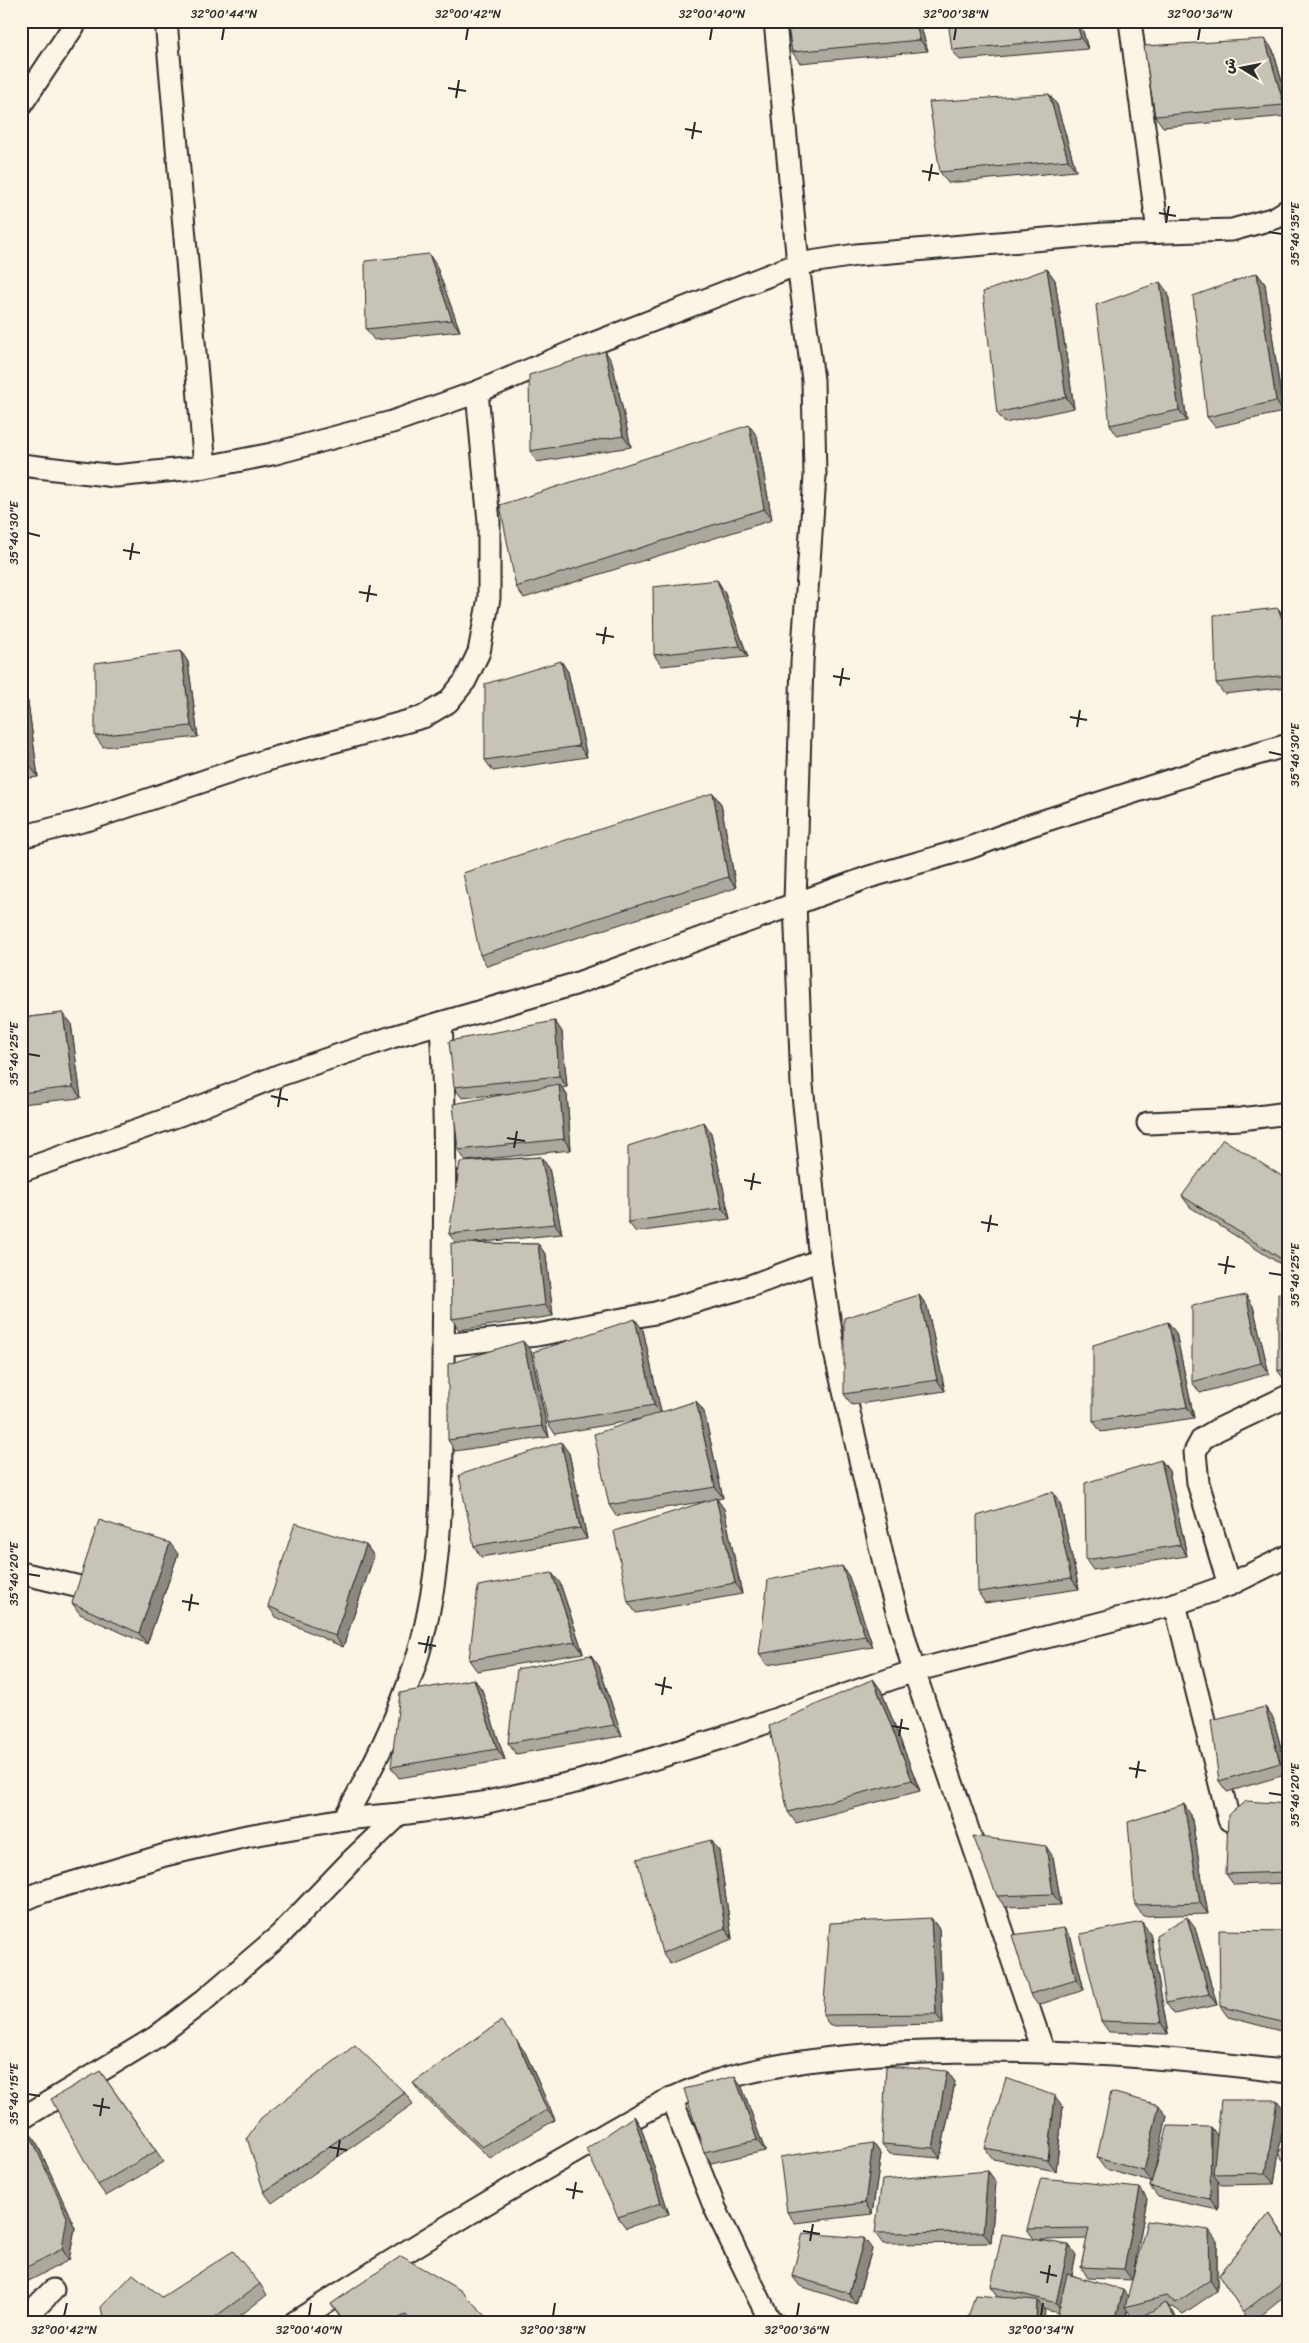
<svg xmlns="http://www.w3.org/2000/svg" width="1309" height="2343" font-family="Sriracha,'Playpen Sans Arabic',sans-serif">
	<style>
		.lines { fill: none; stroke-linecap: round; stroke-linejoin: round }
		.street-casing { stroke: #2b2b2b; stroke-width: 25 }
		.street { stroke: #fcf5e5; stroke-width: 21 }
		.wall { fill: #aca89d; stroke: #2b2b2b }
		.shaded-wall { fill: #8c8880; stroke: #2b2b2b }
		.building { fill: #c8c3b7; stroke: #2b2b2b }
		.ticks { fill: none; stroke: #2b2b2b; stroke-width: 2 }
		.neatline { fill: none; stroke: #2b2b2b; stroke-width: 2 }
		.ticks-label { font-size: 12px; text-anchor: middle; fill: #2b2b2b }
	</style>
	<rect width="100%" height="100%" fill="#fcf5e5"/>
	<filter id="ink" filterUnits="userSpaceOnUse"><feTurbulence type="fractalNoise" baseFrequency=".02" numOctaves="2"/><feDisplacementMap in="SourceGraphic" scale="10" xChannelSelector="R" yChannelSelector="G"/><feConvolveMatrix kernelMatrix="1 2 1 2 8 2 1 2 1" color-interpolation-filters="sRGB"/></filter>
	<g filter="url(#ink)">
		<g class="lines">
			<g class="street-casing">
				<g id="street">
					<polyline points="166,21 205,467"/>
					<polyline points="775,21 798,264 813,380 815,476 802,662 795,903 802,1085 820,1260 833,1344 887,1576 914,1671 1043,2050"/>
					<polyline points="1130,21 1158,232"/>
					<polyline points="21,105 77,21"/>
					<polyline points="21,465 115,476 205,467 272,454 392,422 477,392 579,349 798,264 856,255 1104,234 1232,230 1275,218 1288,210"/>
					<polyline points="21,837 90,819 267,760 423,717 448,702 465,681 479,652 489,598 489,522 477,392"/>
					<polyline points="1148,1123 1241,1119 1288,1113"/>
					<polyline points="21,1171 182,1114 280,1075 392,1037 575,984 869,877 969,848 1031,825 1209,768 1288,745"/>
					<polyline points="443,1345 537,1335 655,1313 750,1286 820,1260"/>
					<polyline points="21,1573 84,1588"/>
					<polyline points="1229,1585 1198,1483 1195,1452 1202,1439 1217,1430 1288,1396"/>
					<polyline points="1175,1604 1229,1820"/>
					<path d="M344,1819C377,1761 414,1685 427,1619C445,1537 441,1450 443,1366C444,1252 447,1138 441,1023"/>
					<polyline points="21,1901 42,1892 165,1855 247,1836 344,1819 400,1814 483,1803 580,1781 722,1738 914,1671 1175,1604 1229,1585 1288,1556"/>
					<polyline points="671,2098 715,2208 769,2319 773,2322"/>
					<polyline points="21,2119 156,2037 203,2001 280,1935 352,1860 400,1814"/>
					<polyline points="21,2322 53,2290"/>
					<path d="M295,2322C387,2263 479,2206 573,2153C620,2126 665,2097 716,2081C784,2060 856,2054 926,2052C1049,2048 1167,2056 1288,2072"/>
				</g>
			</g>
			<use href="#street" class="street"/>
		</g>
		<g class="wall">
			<polygon points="787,21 919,21 928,51 800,63 792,52"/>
			<polygon points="1080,21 1088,49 960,60 952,50"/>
			<polygon points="1265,39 1273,50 1288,103 1288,116 1163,127 1155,116"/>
			<polygon points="1049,94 1057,105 1076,171 948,183 940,172"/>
			<polygon points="436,265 460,331 374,340 366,329"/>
			<polygon points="1047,269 1055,280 1074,408 1005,423 997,413"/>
			<polygon points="1257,273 1265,284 1283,412 1215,427 1207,417"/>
			<polygon points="1168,293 1187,421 1117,436 1110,425"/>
			<polygon points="605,351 612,362 631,447 537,462 530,451"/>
			<polygon points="757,436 772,520 524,598 516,587"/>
			<polygon points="717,580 724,591 748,657 662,666 654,655"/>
			<polygon points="1286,619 1288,624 1288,687 1224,694 1216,683"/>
			<polygon points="181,651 188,662 198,737 103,747 95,736"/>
			<polygon points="561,661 568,672 587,757 493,771 485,760"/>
			<polygon points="21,692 28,702 38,777 21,779"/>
			<polygon points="713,793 721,804 736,888 487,966 480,955"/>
			<polygon points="63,1013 71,1023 81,1098 21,1104 21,1018"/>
			<polygon points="555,1021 562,1032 567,1087 562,1088 567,1095 571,1150 467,1161 541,1157 549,1168 562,1234 474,1243 538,1244 546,1255 553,1316 459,1330 452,1319 456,1243 449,1234 466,1161 458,1150 515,1093 462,1098 454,1087"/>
			<polygon points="704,1122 711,1133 730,1219 636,1232 628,1222"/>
			<polygon points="1288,1180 1288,1269 1190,1207 1182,1196"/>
			<polygon points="1288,1292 1288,1381 1286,1382 1278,1371"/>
			<polygon points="919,1295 927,1306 945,1391 852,1405 844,1394"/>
			<polygon points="1253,1306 1269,1374 1200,1393 1192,1382"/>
			<polygon points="643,1330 661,1413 696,1401 704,1412 723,1498 717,1499 724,1509 742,1594 636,1613 628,1602 707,1501 616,1516 609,1505 641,1419 555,1434 548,1423"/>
			<polygon points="1176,1333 1194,1418 1101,1432 1093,1421"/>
			<polygon points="531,1351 549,1437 455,1451 448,1440"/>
			<polygon points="569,1453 587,1539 481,1557 474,1546"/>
			<polygon points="1161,1460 1169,1471 1187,1556 1093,1570 1086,1560"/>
			<polygon points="1060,1503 1079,1589 985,1603 978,1592"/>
			<polygon points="366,1545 374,1556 343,1647 276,1617 268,1606"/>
			<polygon points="178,1554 147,1644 80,1614 72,1603"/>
			<polygon points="842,1566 849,1577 873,1647 767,1665 759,1654"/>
			<polygon points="560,1583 583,1653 477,1671 469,1660"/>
			<polygon points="599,1666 622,1736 516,1754 508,1743"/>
			<polygon points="474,1679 482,1690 505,1760 399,1778 391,1767"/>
			<polygon points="873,1679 881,1690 920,1791 796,1823 788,1812"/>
			<polygon points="1265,1707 1273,1718 1288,1774 1227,1792 1219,1781"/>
			<polygon points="1288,1804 1288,1883 1234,1885 1226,1874"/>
			<polygon points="1191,1815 1208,1914 1143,1916 1135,1905"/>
			<polygon points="711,1840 719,1851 732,1939 670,1964 662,1953"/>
			<polygon points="1053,1857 1061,1905 1005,1907 997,1896"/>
			<polygon points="931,1918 939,1929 943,2024 830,2026 823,2015"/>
			<polygon points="1195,1928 1217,2005 1174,2014 1166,2003"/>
			<polygon points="1288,1931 1288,2033 1228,2017 1220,2006"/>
			<polygon points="1150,1933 1168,2034 1109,2032 1101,2021"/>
			<polygon points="1071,1938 1084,1990 1038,2005 1030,1994"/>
			<polygon points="525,2052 555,2120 490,2158 421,2094 413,2083"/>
			<polygon points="100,2071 164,2162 106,2196 98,2185"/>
			<polygon points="947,2071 955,2082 940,2158 890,2154 882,2144"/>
			<polygon points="742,2087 765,2151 711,2163 704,2152"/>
			<polygon points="405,2093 413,2104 272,2203 264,2192"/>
			<polygon points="1063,2107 1056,2171 993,2159 985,2148"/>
			<polygon points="1285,2111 1274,2184 1221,2185 1218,2181 1218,2210 1158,2197 1150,2187 1151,2182 1105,2169 1097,2158 1167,2116 1152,2179 1211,2127 1217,2136"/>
			<polygon points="634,2116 641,2127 669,2214 626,2228 618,2217"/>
			<polygon points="21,2134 36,2141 75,2228 69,2260 21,2285"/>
			<polygon points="873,2143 881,2154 872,2214 795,2223 787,2212"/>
			<polygon points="988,2171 996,2182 991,2243 883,2244 875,2233"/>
			<polygon points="1147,2199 1132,2280 1088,2278 1081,2267 1087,2239 1040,2240 1076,2255 1072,2275 1128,2296 1217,2241 1217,2291 1183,2314 1173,2307 1170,2308 1174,2313 1145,2315 1133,2318 1128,2311 1058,2313 1043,2309 1045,2311 999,2297 991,2286 1034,2239 1027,2229"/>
			<polygon points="1269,2213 1288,2241 1288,2294 1253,2322 1250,2322 1219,2275"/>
			<polygon points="872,2249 856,2304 800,2286 792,2276"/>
			<polygon points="260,2284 267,2295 232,2322 104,2322 162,2297"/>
			<polygon points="331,2304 492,2322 343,2322"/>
		</g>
		<g class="shaded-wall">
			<polygon points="915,21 919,21 928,51 920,40"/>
			<polygon points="1076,21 1080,21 1088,49 1081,38"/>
			<polygon points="1265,39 1273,50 1288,103 1288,110 1284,105"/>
			<polygon points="1049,94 1057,105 1076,171 1068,160"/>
			<polygon points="429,254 436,265 460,331 452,320"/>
			<polygon points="1047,269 1055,280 1074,408 1066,397"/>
			<polygon points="1257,273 1265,284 1283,412 1276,401"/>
			<polygon points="1160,282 1168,293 1187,421 1179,410"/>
			<polygon points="605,351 612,362 631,447 623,436"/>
			<polygon points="749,425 757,436 772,520 764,509"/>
			<polygon points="717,580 724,591 748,657 740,646"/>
			<polygon points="1278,608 1286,619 1288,624 1288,635"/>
			<polygon points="181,651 188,662 198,737 191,726"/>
			<polygon points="561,661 568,672 587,757 579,746"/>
			<polygon points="21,692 28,702 38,777 30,766"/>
			<polygon points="713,793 721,804 736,888 728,877"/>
			<polygon points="63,1013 71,1023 81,1098 73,1087"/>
			<polygon points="555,1021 562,1032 567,1087 559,1076"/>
			<polygon points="559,1084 567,1095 571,1150 564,1139"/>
			<polygon points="704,1122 711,1133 730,1219 722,1208"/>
			<polygon points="541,1157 549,1168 562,1234 555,1224"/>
			<polygon points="538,1244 546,1255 553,1316 545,1305"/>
			<polygon points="919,1295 927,1306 945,1391 937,1380"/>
			<polygon points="1246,1295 1253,1306 1269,1374 1261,1363"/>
			<polygon points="635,1319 643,1330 662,1416 654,1405"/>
			<polygon points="1168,1322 1176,1333 1194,1418 1187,1407"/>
			<polygon points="523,1341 531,1351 549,1437 542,1426"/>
			<polygon points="696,1401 704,1412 723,1498 715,1487"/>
			<polygon points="561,1442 569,1453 587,1539 580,1528"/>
			<polygon points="1161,1460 1169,1471 1187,1556 1180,1545"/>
			<polygon points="1053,1492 1060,1503 1079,1589 1071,1578"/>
			<polygon points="716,1498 724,1509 742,1594 735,1583"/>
			<polygon points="170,1543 178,1554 147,1644 139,1633"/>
			<polygon points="366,1545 374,1556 343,1647 335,1636"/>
			<polygon points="842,1566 849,1577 873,1647 865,1636"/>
			<polygon points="552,1573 560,1583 583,1653 575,1642"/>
			<polygon points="591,1655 599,1666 622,1736 614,1725"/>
			<polygon points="474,1679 482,1690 505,1760 497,1749"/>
			<polygon points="873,1679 881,1690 920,1791 912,1780"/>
			<polygon points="1265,1707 1273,1718 1288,1774 1280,1763"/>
			<polygon points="1184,1804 1191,1815 1208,1914 1200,1903"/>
			<polygon points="711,1840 719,1851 732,1939 725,1928"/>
			<polygon points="1046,1846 1053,1857 1061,1905 1053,1894"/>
			<polygon points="1187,1917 1195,1928 1217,2005 1209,1994"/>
			<polygon points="931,1918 939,1929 943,2024 936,2014"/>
			<polygon points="1142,1922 1150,1933 1168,2034 1161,2023"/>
			<polygon points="1064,1928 1071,1938 1084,1990 1076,1980"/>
			<polygon points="517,2041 525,2052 555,2120 547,2110"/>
			<polygon points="947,2071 955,2082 940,2158 933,2148"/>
			<polygon points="735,2076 742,2087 765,2151 757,2140"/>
			<polygon points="1055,2096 1063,2107 1056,2171 1048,2160"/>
			<polygon points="1277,2100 1285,2111 1274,2184 1266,2173"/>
			<polygon points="1159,2105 1167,2116 1152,2182 1144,2171"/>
			<polygon points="634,2116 641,2127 669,2214 661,2203"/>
			<polygon points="1211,2127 1219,2138 1213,2174 1218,2181 1218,2210 1210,2199"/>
			<polygon points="28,2130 36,2141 75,2228 69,2260 62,2249"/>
			<polygon points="873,2143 881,2154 872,2214 865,2203"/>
			<polygon points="988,2171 996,2182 991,2243 983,2232"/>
			<polygon points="1140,2188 1147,2199 1132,2280 1124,2269"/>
			<polygon points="1209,2230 1217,2241 1217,2291 1210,2280"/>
			<polygon points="864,2238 872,2249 856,2304 849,2293"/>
			<polygon points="1069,2245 1076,2255 1064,2314 1056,2303"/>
			<polygon points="1123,2290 1131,2301 1125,2307 1128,2311 1125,2322 1115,2322"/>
			<polygon points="1037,2300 1045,2311 1044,2322 1036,2322"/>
			<polygon points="1166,2303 1174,2313 1178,2322 1177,2322"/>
		</g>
		<g class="building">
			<polygon points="787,21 915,21 920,40 792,52"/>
			<polygon points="948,21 1076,21 1081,38 952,50"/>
			<polygon points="1265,39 1284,105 1155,116 1144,46"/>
			<polygon points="1049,94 1068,160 940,172 929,102"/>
			<polygon points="429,254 452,320 366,329 365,261"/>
			<polygon points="1047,269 1066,397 997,413 983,292"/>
			<polygon points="1257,273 1276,401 1207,417 1193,296"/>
			<polygon points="1160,282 1179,410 1110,425 1096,305"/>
			<polygon points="605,351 623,436 530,451 529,375"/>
			<polygon points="749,425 764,509 516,587 500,505"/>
			<polygon points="717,580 740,646 654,655 653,587"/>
			<polygon points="1278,608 1288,635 1288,675 1216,683 1214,615"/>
			<polygon points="181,651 191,726 95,736 95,663"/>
			<polygon points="561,661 579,746 485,760 485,684"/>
			<polygon points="21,695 30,766 21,767"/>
			<polygon points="713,793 728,877 480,955 463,873"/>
			<polygon points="63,1013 73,1087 21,1093 21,1018"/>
			<polygon points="555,1021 559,1076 454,1087 449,1041"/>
			<polygon points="559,1084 564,1139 458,1150 453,1104"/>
			<polygon points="704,1122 722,1208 628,1222 628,1146"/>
			<polygon points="1223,1139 1288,1180 1288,1263 1182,1196"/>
			<polygon points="541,1157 555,1224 449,1234 460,1162"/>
			<polygon points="451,1243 538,1244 545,1305 452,1319"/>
			<polygon points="1288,1292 1288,1368 1278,1371 1278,1294"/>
			<polygon points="919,1295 937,1380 844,1394 844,1318"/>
			<polygon points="1246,1295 1261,1363 1192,1382 1192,1306"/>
			<polygon points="635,1319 654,1405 548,1423 533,1352"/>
			<polygon points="1168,1322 1187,1407 1093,1421 1093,1345"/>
			<polygon points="523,1341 542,1426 448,1440 448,1364"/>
			<polygon points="696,1401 715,1487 609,1505 594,1434"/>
			<polygon points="561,1442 580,1528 474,1546 459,1475"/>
			<polygon points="1161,1460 1180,1545 1086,1560 1085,1483"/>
			<polygon points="1053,1492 1071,1578 978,1592 977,1516"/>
			<polygon points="716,1498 735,1583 628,1602 614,1531"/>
			<polygon points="99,1520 170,1543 139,1633 72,1603"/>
			<polygon points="295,1523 366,1545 335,1636 268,1606"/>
			<polygon points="842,1566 865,1636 759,1654 768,1580"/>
			<polygon points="552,1573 575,1642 469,1660 478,1586"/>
			<polygon points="591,1655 614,1725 508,1743 517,1669"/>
			<polygon points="474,1679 497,1749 391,1767 400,1693"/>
			<polygon points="873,1679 912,1780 788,1812 769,1726"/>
			<polygon points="1265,1707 1280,1763 1219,1781 1211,1720"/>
			<polygon points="1246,1801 1288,1804 1288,1872 1226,1874 1228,1815"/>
			<polygon points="1184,1804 1200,1903 1135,1905 1128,1822"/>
			<polygon points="973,1836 1046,1846 1053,1894 997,1896"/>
			<polygon points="711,1840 725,1928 662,1953 637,1859"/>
			<polygon points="1187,1917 1209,1994 1166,2003 1156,1935"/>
			<polygon points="931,1918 936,2014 823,2015 830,1923"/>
			<polygon points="1142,1922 1161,2023 1101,2021 1080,1934"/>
			<polygon points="1064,1928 1076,1980 1030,1994 1012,1935"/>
			<polygon points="1219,1930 1288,1931 1288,2024 1220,2006"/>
			<polygon points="501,2021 517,2041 547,2110 482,2147 413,2083"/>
			<polygon points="355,2045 405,2093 264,2192 247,2138 261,2118"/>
			<polygon points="886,2066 947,2071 933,2148 882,2144"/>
			<polygon points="100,2071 156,2151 98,2185 51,2099"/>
			<polygon points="735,2076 757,2140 704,2152 684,2089"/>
			<polygon points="1006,2078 1055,2096 1048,2160 985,2148"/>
			<polygon points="1111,2092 1159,2105 1144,2171 1097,2158"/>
			<polygon points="1221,2100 1277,2100 1266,2173 1213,2174"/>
			<polygon points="634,2116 661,2203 618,2217 586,2149"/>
			<polygon points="1168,2126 1211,2127 1210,2199 1150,2187"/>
			<polygon points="28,2130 67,2217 62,2249 21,2270 21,2134"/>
			<polygon points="1288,2142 1288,2167 1278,2153"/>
			<polygon points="873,2143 865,2203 787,2212 780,2157"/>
			<polygon points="988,2171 983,2232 875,2233 882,2180"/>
			<polygon points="1041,2178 1140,2188 1124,2269 1081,2267 1089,2228 1027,2229"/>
			<polygon points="1269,2213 1288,2242 1288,2278 1243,2312 1219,2275"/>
			<polygon points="1147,2221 1209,2230 1210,2280 1176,2303 1166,2296 1125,2307"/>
			<polygon points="803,2233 864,2238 849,2293 792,2276"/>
			<polygon points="1002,2234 1069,2245 1056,2303 991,2286"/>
			<polygon points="233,2251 260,2284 215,2317 208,2322 104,2322 101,2307 133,2274 162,2297"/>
			<polygon points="401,2256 460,2290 492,2322 411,2322 406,2315 390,2322 344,2322 331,2304"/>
			<polygon points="1067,2274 1123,2290 1115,2322 1056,2322"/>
			<polygon points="975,2295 1037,2300 1036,2322 967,2322"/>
			<polygon points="1166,2303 1177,2322 1132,2322"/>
			<polygon points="533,2318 535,2322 529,2322"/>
		</g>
	</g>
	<path class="ticks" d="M222,40L224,28M466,40L468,28M710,40L712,28M954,40L956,28M1198,40L1200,28M448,88L466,91M456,98L459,80M685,129L702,132M692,139L695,122M922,171L939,174M929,181L932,164M1159,213L1176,216M1166,223L1169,206M1269,232L1282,234M28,533L40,536M123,550L140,553M130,560L133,543M359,592L377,595M367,602L370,585M596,634L614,637M603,644L606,627M833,676L850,679M840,686L843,668M1070,717L1087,720M1077,727L1080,710M1269,752L1282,755M28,1054L40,1056M271,1096L288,1100M278,1107L281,1089M507,1138L525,1141M514,1148L517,1131M744,1180L761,1183M751,1190L754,1173M981,1222L998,1225M988,1232L991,1215M1218,1264L1235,1267M1269,1273L1282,1275M1225,1274L1228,1256M28,1574L40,1576M182,1601L199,1604M189,1611L192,1594M418,1643L436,1646M425,1653L429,1636M655,1684L672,1688M662,1695L665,1677M892,1726L909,1729M899,1736L902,1719M1129,1768L1146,1771M1136,1778L1139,1761M1269,1793L1282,1795M28,2094L40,2096M93,2105L110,2108M100,2116L103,2098M329,2147L347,2150M337,2157L340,2140M566,2189L583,2192M573,2199L576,2182M803,2231L820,2234M810,2241L813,2224M1040,2272L1057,2276M1047,2283L1050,2265M64,2316L67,2303M309,2316L311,2303M553,2316L555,2303M797,2316L799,2303M1041,2316L1043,2303"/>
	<rect width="1309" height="2343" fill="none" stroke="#fcf5e5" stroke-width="55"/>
	<g transform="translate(1242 68) rotate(280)" stroke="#fcf5e5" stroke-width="4" paint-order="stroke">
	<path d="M0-4L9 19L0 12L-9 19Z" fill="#2b2b2b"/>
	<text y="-8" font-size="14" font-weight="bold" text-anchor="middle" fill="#2b2b2b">ش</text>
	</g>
	<rect x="28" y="28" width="1254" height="2288" class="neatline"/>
	<g class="ticks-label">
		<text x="224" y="18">32°00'44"N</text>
		<text x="468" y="18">32°00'42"N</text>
		<text x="712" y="18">32°00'40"N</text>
		<text x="956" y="18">32°00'38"N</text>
		<text x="1200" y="18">32°00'36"N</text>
		<text transform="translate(1295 234) rotate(-90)" y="4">35°46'35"E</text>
		<text transform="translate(14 533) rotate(-90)" y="4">35°46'30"E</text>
		<text transform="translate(1295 755) rotate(-90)" y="4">35°46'30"E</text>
		<text transform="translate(14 1054) rotate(-90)" y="4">35°46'25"E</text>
		<text transform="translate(1295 1275) rotate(-90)" y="4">35°46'25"E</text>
		<text transform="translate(14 1574) rotate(-90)" y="4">35°46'20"E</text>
		<text transform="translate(1295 1795) rotate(-90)" y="4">35°46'20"E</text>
		<text transform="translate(14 2094) rotate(-90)" y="4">35°46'15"E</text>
		<text x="64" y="2334">32°00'42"N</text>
		<text x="309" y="2334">32°00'40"N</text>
		<text x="553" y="2334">32°00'38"N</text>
		<text x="797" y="2334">32°00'36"N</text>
		<text x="1041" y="2334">32°00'34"N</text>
	</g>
</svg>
